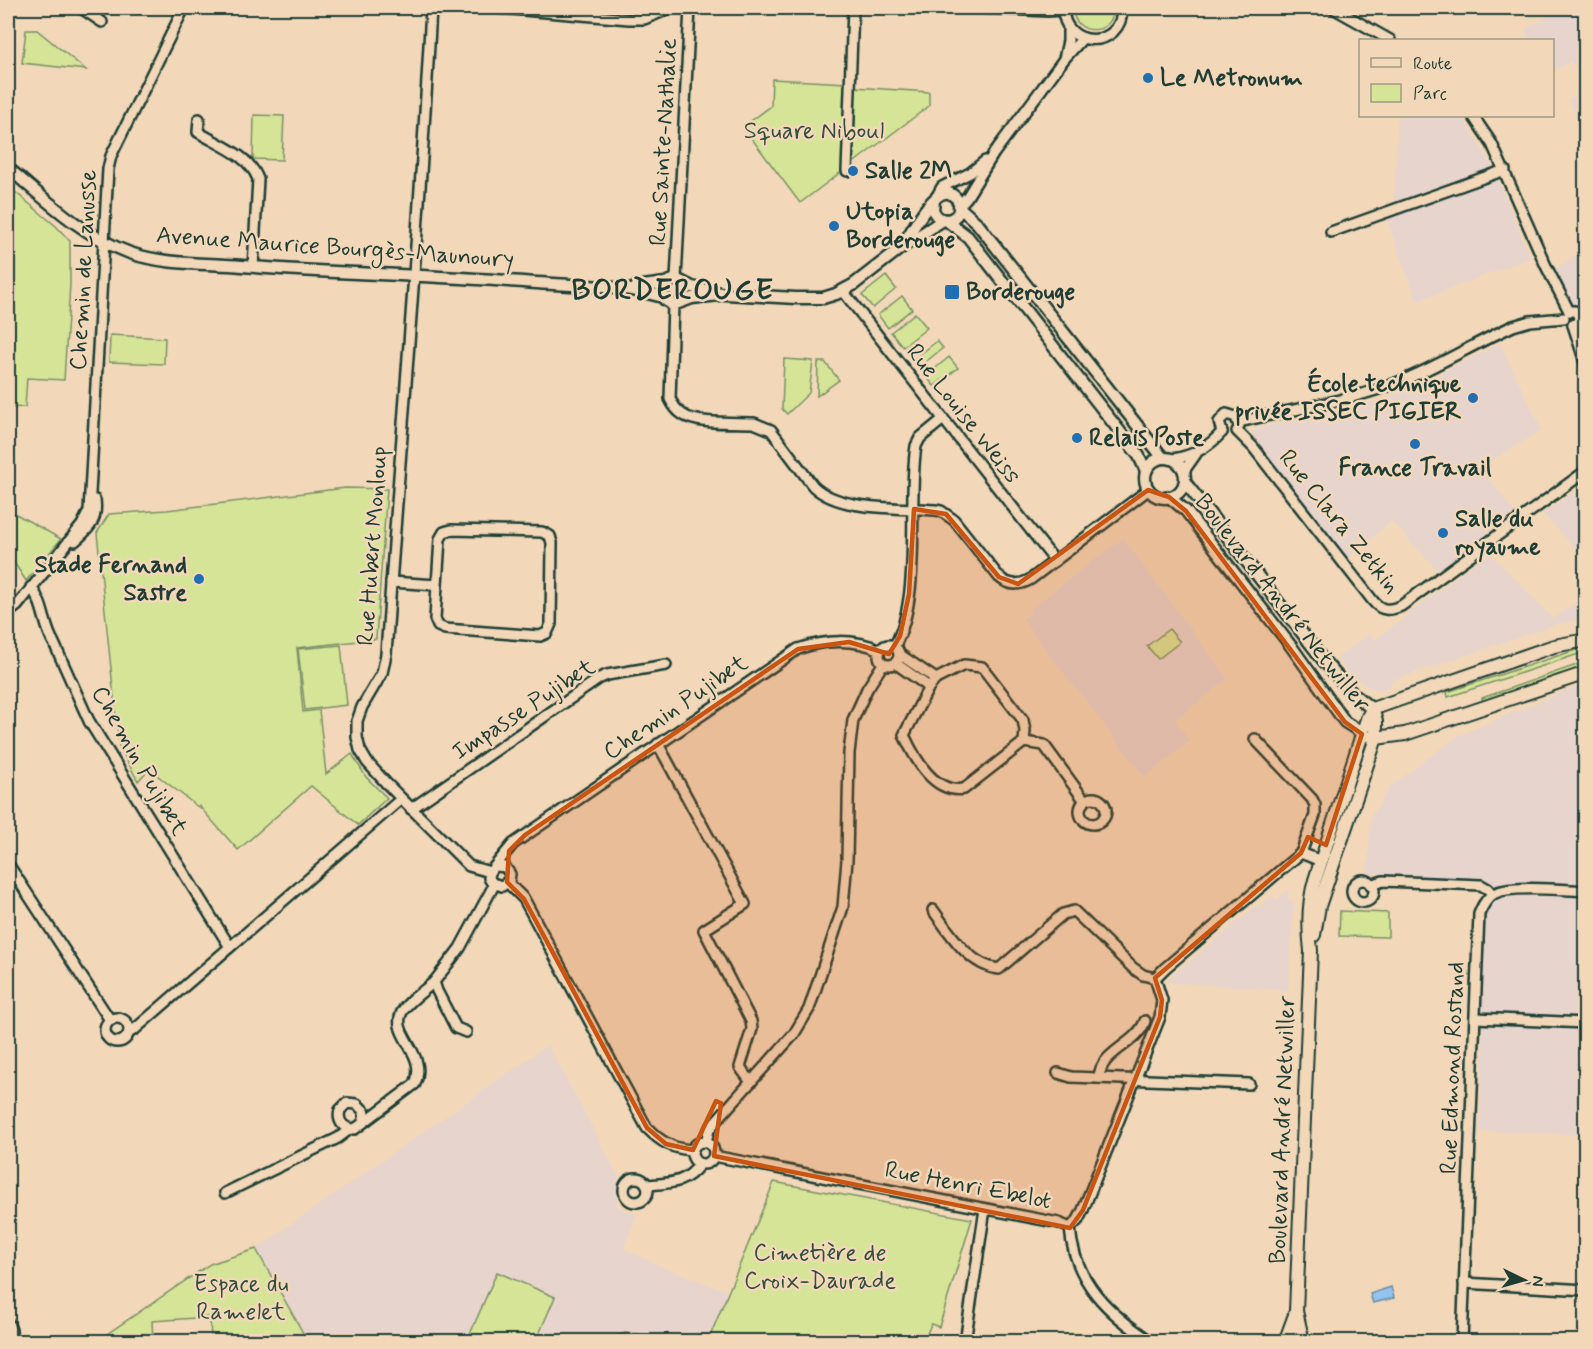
<svg xmlns="http://www.w3.org/2000/svg" width="1593" height="1349" font-family="Mynerve,sans-serif">
	<style>
		.built { fill: #e6d4cd }
		.green { fill: #d5e497; stroke: #7a9066; stroke-width: 1.5 }
		.water { fill: #95c3ef; stroke: #668da4; stroke-width: 1.5 }
		.lines { fill: none; stroke-linecap: round; stroke-linejoin: round }
		.minor-casing { stroke: #1f3d34; stroke-width: 14 }
		.tertiary-casing { stroke: #1f3d34; stroke-width: 15 }
		.secondary-casing { stroke: #1f3d34; stroke-width: 16 }
		.minor { stroke: #f2d8b9; stroke-width: 9 }
		.tertiary { stroke: #f2d8b9; stroke-width: 10 }
		.secondary { stroke: #f2d8b9; stroke-width: 12 }
		.marked { fill: #ca5512; fill-opacity: 0.2; stroke: #ca5512; stroke-width: 4.5; stroke-linejoin: round }
		.poi-dot { fill: #1f6fb2; stroke: #f2d8b9; stroke-width: 2 }
		.labels { text-anchor: middle; dominant-baseline: central; stroke-width: 5; stroke-linejoin: round; paint-order: stroke }
		.poi-label { font-size: 24px; font-weight: bold; fill: #1f3d34; stroke: #f2d8b9; text-anchor: start }
		.park-label { font-size: 24px; fill: #314e3e; stroke: #f2d8b9 }
		.street-label { font-size: 24px; fill: #1f3d34; stroke: #f2d8b9 }
		.district-label { font-size: 30px; font-weight: bold; letter-spacing: 1.5px; fill: #1f3d34; stroke: #f2d8b9 }
	</style>
	<rect width="100%" height="100%" fill="#f2d8b9"/>
	<filter id="ink" filterUnits="userSpaceOnUse"><feTurbulence type="fractalNoise" baseFrequency=".0167" numOctaves="2"/><feDisplacementMap in="SourceGraphic" scale="12" xChannelSelector="R" yChannelSelector="G"/><feConvolveMatrix kernelMatrix="1 2 1 2 8 2 1 2 1" color-interpolation-filters="sRGB"/></filter>
	<g filter="url(#ink)">
		<g class="built">
			<polygon points="1565,8 1585,8 1585,83 1571,61 1553,71 1552,40 1531,40 1524,29"/>
			<polygon points="1585,88 1585,127 1568,100"/>
			<polygon points="1398,116 1462,116 1493,167 1530,258 1417,301 1382,206 1394,202"/>
			<polygon points="1585,248 1585,342 1570,298 1556,269"/>
			<polygon points="1500,344 1542,430 1480,467 1515,513 1438,570 1391,521 1349,558 1253,435 1255,429 1369,403 1400,393"/>
			<polygon points="1573,492 1585,508 1585,558 1543,514"/>
			<polygon points="1123,538 1228,679 1175,720 1190,741 1145,778 1022,619 1030,614 1028,610"/>
			<polygon points="1489,552 1553,619 1585,596 1585,619 1557,624 1390,681 1391,685 1380,690 1366,686 1358,679 1351,676 1336,659 1369,634 1375,640"/>
			<polygon points="1585,684 1585,1135 1479,1131 1483,1050 1481,994 1485,880 1367,873 1371,817 1391,786 1458,736 1555,695"/>
			<polygon points="1288,890 1288,900 1294,901 1288,990 1165,982 1256,906 1258,908 1272,896 1276,900"/>
			<polygon points="548,1045 618,1176 617,1207 637,1214 623,1249 662,1267 729,1292 708,1341 308,1341 256,1249"/>
		</g>
		<g class="green">
			<path d="M1073,8H1113C1115,37 1072,37 1073,8Z"/>
			<polygon points="26,30 37,30 86,70 22,63"/>
			<polygon points="772,79 847,83 854,87 929,92 929,106 800,203 743,127 771,106"/>
			<polygon points="254,115 284,116 282,160 253,159"/>
			<polygon points="8,186 56,226 70,241 70,284 64,380 27,378 25,407 8,408"/>
			<polygon points="886,276 896,289 873,308 862,295"/>
			<polygon points="902,296 912,309 888,328 878,315"/>
			<polygon points="915,313 927,328 903,347 891,332"/>
			<polygon points="110,335 165,338 164,364 109,362"/>
			<polygon points="937,341 943,348 919,367 913,360"/>
			<polygon points="949,357 958,368 934,386 926,376"/>
			<polygon points="784,359 813,361 809,393 787,414 782,409"/>
			<polygon points="818,362 825,362 839,380 817,396"/>
			<polygon points="345,488 387,489 376,639 297,648 303,712 319,710 326,774 352,754 366,777 387,798 358,825 311,786 238,850 199,806 198,807 149,769 138,781 119,746 97,533 109,514 167,510"/>
			<polygon points="8,492 14,513 61,539 26,581 8,553"/>
			<polygon points="1169,629 1180,642 1158,659 1147,646"/>
			<polygon points="341,645 347,705 305,710 298,649"/>
			<polygon points="1585,647 1585,652 1448,697 1447,692"/>
			<polygon points="1585,662 1585,668 1483,702 1482,698"/>
			<polygon points="1340,911 1388,913 1388,937 1339,936"/>
			<polygon points="774,1182 972,1219 939,1327 931,1324 924,1341 708,1341"/>
			<polygon points="256,1249 307,1340 211,1341 210,1317 152,1321 153,1341 112,1341 107,1334 210,1264"/>
			<polygon points="497,1272 555,1297 536,1341 467,1341"/>
			<polygon points="625,1333 647,1334 660,1341 608,1341 615,1337"/>
		</g>
		<polygon class="water" points="1391,1287 1394,1298 1373,1303 1370,1294"/>
		<g class="lines">
			<g class="minor-casing">
				<g id="minor">
					<polyline points="81,8 102,22"/>
					<path d="M431,8C420,223 401,438 386,654L382,673L362,707L357,721V737L360,750L367,762L386,783L469,866L490,872"/>
					<polyline points="497,8 629,19 644,19 671,8"/>
					<polyline points="981,8 1048,11 1063,10"/>
					<path d="M1063,8C1063,50 1123,50 1122,8"/>
					<polyline points="1333,8 1390,40"/>
					<polyline points="1064,59 1068,41 1068,27"/>
					<polyline points="1473,116 1492,144 1546,266 1569,311"/>
					<path d="M199,119L198,132C219,145 249,155 258,179L253,267"/>
					<polyline points="847,171 853,8"/>
					<polyline points="937,196 942,187 970,173 985,161"/>
					<polyline points="959,206 967,197 994,153 1064,59 1083,38"/>
					<polyline points="1331,232 1505,170"/>
					<polyline points="676,279 690,8"/>
					<polyline points="843,291 1055,561"/>
					<path d="M673,305L670,399C673,405 676,410 682,414C696,425 735,422 754,423L771,430L813,486C840,512 899,507 935,510L941,511L954,520L999,577C1009,586 1019,586 1031,579L1148,490"/>
					<polyline points="1569,311 1575,311 1579,316 1578,322 1573,325"/>
					<polyline points="1573,325 1586,365"/>
					<path d="M1239,422C1288,410 1340,403 1388,386C1431,371 1471,345 1513,326L1530,321L1564,318"/>
					<path d="M1237,431L1253,447L1373,601C1381,611 1389,611 1401,606L1586,471"/>
					<polyline points="1222,432 1219,422 1226,414 1236,417 1239,426"/>
					<path d="M1173,459C1192,456 1209,447 1222,432"/>
					<polyline points="1184,471 1196,454"/>
					<path d="M75,541C89,529 98,520 95,500"/>
					<polyline points="391,582 437,585 440,539 444,532 451,530 542,532 550,536 552,543 551,624 547,633 540,636 445,629 438,626 435,619 437,585"/>
					<path d="M31,587C45,605 43,625 54,643L89,721L230,947"/>
					<polyline points="8,613 17,606 82,525 89,511 108,169 111,156 184,8"/>
					<circle cx="889" cy="655" r="10"/>
					<path d="M894,647C923,596 907,504 916,446L920,438L942,420"/>
					<polyline points="899,654 936,679"/>
					<polyline points="895,663 929,687"/>
					<path d="M964,665L982,667L1023,720L1025,731L1024,742L964,789C934,794 915,759 904,735L929,687L936,679Z"/>
					<polyline points="1024,742 1044,745 1085,801"/>
					<polyline points="658,744 745,904 704,930 751,1021 752,1029 740,1067 751,1082"/>
					<circle cx="1093" cy="811" r="13"/>
					<polyline points="411,809 600,678 607,675 666,665"/>
					<polyline points="1301,853 1321,861"/>
					<polyline points="8,864 110,1020"/>
					<path d="M497,866L505,867L510,874L509,881L502,886L492,883L489,878L490,872L513,844L798,649C824,640 854,638 880,650"/>
					<circle cx="1363" cy="891" r="11"/>
					<path d="M507,882L524,899L647,1128C661,1142 672,1149 693,1150"/>
					<polyline points="1371,885 1383,881 1481,885 1488,889 1492,894"/>
					<path d="M933,910C950,933 969,966 999,969L1063,914L1074,911L1133,968L1143,975L1155,978"/>
					<polyline points="1155,978 1165,968 1301,853 1315,815 1315,805 1312,799 1255,739"/>
					<circle cx="117" cy="1030" r="12"/>
					<polyline points="1475,1018 1586,1023"/>
					<polyline points="129,1032 134,1030 401,799"/>
					<polyline points="466,1032 456,1028 437,991 434,982 460,948 494,885"/>
					<polyline points="1058,1073 1071,1077 1249,1084"/>
					<path d="M1099,1078C1100,1051 1137,1045 1145,1021"/>
					<path d="M364,1121V1111L357,1104L347,1103L340,1110C337,1121 343,1129 355,1129L415,1084C428,1054 392,1036 401,1014C406,1002 424,991 434,982"/>
					<circle cx="703" cy="1153" r="11"/>
					<polyline points="706,1142 709,1130 715,1122 794,1034 809,1009 843,907 847,860 849,753 853,720 867,689 883,664"/>
					<path d="M714,1156L1059,1223L1070,1228C1074,1282 1109,1314 1152,1342"/>
					<circle cx="636" cy="1190" r="12"/>
					<path d="M647,1185C671,1183 685,1184 700,1164"/>
					<polyline points="225,1193 338,1138 350,1129"/>
					<polyline points="1070,1228 1078,1220 1083,1210 1160,1017 1162,1000 1155,978"/>
					<polyline points="1464,1283 1586,1290"/>
					<polyline points="8,1323 11,1330 12,1342"/>
					<polyline points="965,1342 985,1209"/>
					<path d="M1462,1342L1479,914C1482,907 1485,900 1492,895C1505,884 1566,890 1586,891"/>
				</g>
			</g>
			<g class="tertiary-casing">
				<g id="tertiary">
					<path d="M8,168C45,199 83,236 130,253C165,265 206,263 242,266C340,274 439,275 537,283C578,286 622,285 663,297"/>
					<polyline points="959,207 977,223 1163,458"/>
					<polyline points="946,220 968,237 1139,456 1146,471"/>
					<path d="M904,243C912,231 933,189 949,193C954,195 957,198 959,203C963,220 940,227 933,210L934,200"/>
					<polyline points="636,287 665,283 676,279 692,287 725,294 796,298 823,298 836,294 853,285 902,247 943,220"/>
					<polyline points="662,291 665,300 673,305 692,298 719,295"/>
					<circle cx="1165" cy="478" r="20"/>
					<polyline points="1185,482 1323,660 1352,693 1372,709"/>
					<polyline points="1169,497 1186,511 1291,646 1345,722 1367,736"/>
				</g>
			</g>
			<g class="secondary-casing">
				<g id="secondary">
					<polyline points="1372,709 1554,646 1586,640"/>
					<polyline points="1376,738 1405,734 1586,673"/>
					<polyline points="1314,935 1319,906 1376,738 1376,721 1372,709"/>
					<polyline points="1285,1342 1296,1312"/>
					<path d="M1303,1342L1296,1311L1311,951C1308,926 1308,904 1315,880L1367,719L1372,709"/>
				</g>
			</g>
			<use href="#minor" class="minor"/>
			<use href="#tertiary" class="tertiary"/>
			<use href="#secondary" class="secondary"/>
		</g>
	</g>
	<path class="marked" d="M1148,490L1169,497L1186,511L1345,722L1362,734L1326,845L1308,837L1301,853L1155,978L1162,1000L1160,1017L1083,1210L1070,1228L714,1156L721,1103L716,1101L693,1150L666,1144L647,1128L524,899L507,882L509,851L525,835L798,649L849,642L889,654L900,636L909,594L914,509L946,514L999,577L1018,584Z"/>
	<g class="poi-dot">
		<circle cx="1148" cy="78" r="6"/>
		<circle cx="853" cy="171" r="6"/>
		<circle cx="834" cy="226" r="6"/>
		<rect x="944" y="284" width="16" height="16" rx="3"/>
		<circle cx="1473" cy="398" r="6"/>
		<circle cx="1077" cy="438" r="6"/>
		<circle cx="1415" cy="444" r="6"/>
		<circle cx="1443" cy="533" r="6"/>
		<circle cx="199" cy="579" r="6"/>
	</g>
	<g class="labels">
		<g class="poi-label">
			<text x="1160" y="78">Le Metronum</text>
			<text x="865" y="171">Salle 2M</text>
			<text x="846" y="212">Utopia<tspan x="846" dy="28">Borderouge</tspan></text>
			<text x="966" y="292">Borderouge</text>
			<text x="1461" y="384" text-anchor="end">École technique<tspan x="1461" dy="28">privée ISSEC PIGIER</tspan></text>
			<text x="1089" y="438">Relais Poste</text>
			<text x="1415" y="468" text-anchor="middle">France Travail</text>
			<text x="1455" y="519">Salle du<tspan x="1455" dy="28">royaume</tspan></text>
			<text x="187" y="565" text-anchor="end">Stade Fernand<tspan x="187" dy="28">Sastre</tspan></text>
		</g>
		<g class="park-label">
			<text x="814" y="131">Square Niboul</text>
			<text x="820" y="1253">Cimetière de<tspan x="820" dy="28">Croix-Daurade</tspan></text>
			<text x="241" y="1284">Espace du<tspan x="241" dy="28">Ramelet</tspan></text>
		</g>
		<g class="street-label">
			<text transform="translate(664 142) rotate(-87)">Rue Sainte-Nathalie</text>
			<text transform="translate(335 248) rotate(4)">Avenue Maurice Bourgès-Maunoury</text>
			<text transform="translate(84 270) rotate(-87)">Chemin de Lanusse</text>
			<text transform="translate(963 414) rotate(52)">Rue Louise Weiss</text>
			<text transform="translate(1339 522) rotate(51)">Rue Clara Zetkin</text>
			<text transform="translate(373 546) rotate(-86)">Rue Hubert Monloup</text>
			<text transform="translate(1282 603) rotate(52)">Boulevard André Netwiller</text>
			<text transform="translate(676 708) rotate(-34)">Chemin Pujibet</text>
			<text transform="translate(524 710) rotate(-33)">Impasse Pujibet</text>
			<text transform="translate(139 761) rotate(60)">Chemin Pujibet</text>
			<text transform="translate(1453 1068) rotate(-88)">Rue Edmond Rostand</text>
			<text transform="translate(1283 1130) rotate(-88)">Boulevard André Netwiller</text>
			<text transform="translate(968 1186) rotate(11)">Rue Henri Ebelot</text>
		</g>
		<g class="district-label">
			<text x="673" y="290">BORDEROUGE</text>
		</g>
	</g>
	<rect width="1593" height="1349" fill="none" stroke="#f2d8b9" stroke-width="30"/>
	<rect x="15" y="15" width="1563" height="1319" fill="none" stroke="#1f3d34" stroke-width="2" filter="url(#ink)"/>
	<rect x="1359" y="39" width="195" height="78" fill="#f2d8b9" stroke="#9e9a84" stroke-width="1.5"/>
	<rect x="1371" y="58" width="30" height="9" fill="#f2d8b9" stroke="#9e9a84" stroke-width="1.5"/>
	<text x="1413" y="69" font-size="18" fill="#1f3d34">Route</text>
	<rect x="1371" y="84" width="30" height="18" fill="#d5e497" stroke="#9e9a84" stroke-width="1.5"/>
	<text x="1413" y="99" font-size="18" fill="#1f3d34">Parc</text>
	<g transform="translate(1524 1280) rotate(95)" stroke="#f2d8b9" stroke-width="4.5" paint-order="stroke">
	<path d="M0-4.5L10 22L0 15L-10 22Z" fill="#1f3d34"/>
	<text y="-9" font-size="16" font-weight="bold" text-anchor="middle" fill="#1f3d34">N</text>
	</g>
</svg>
